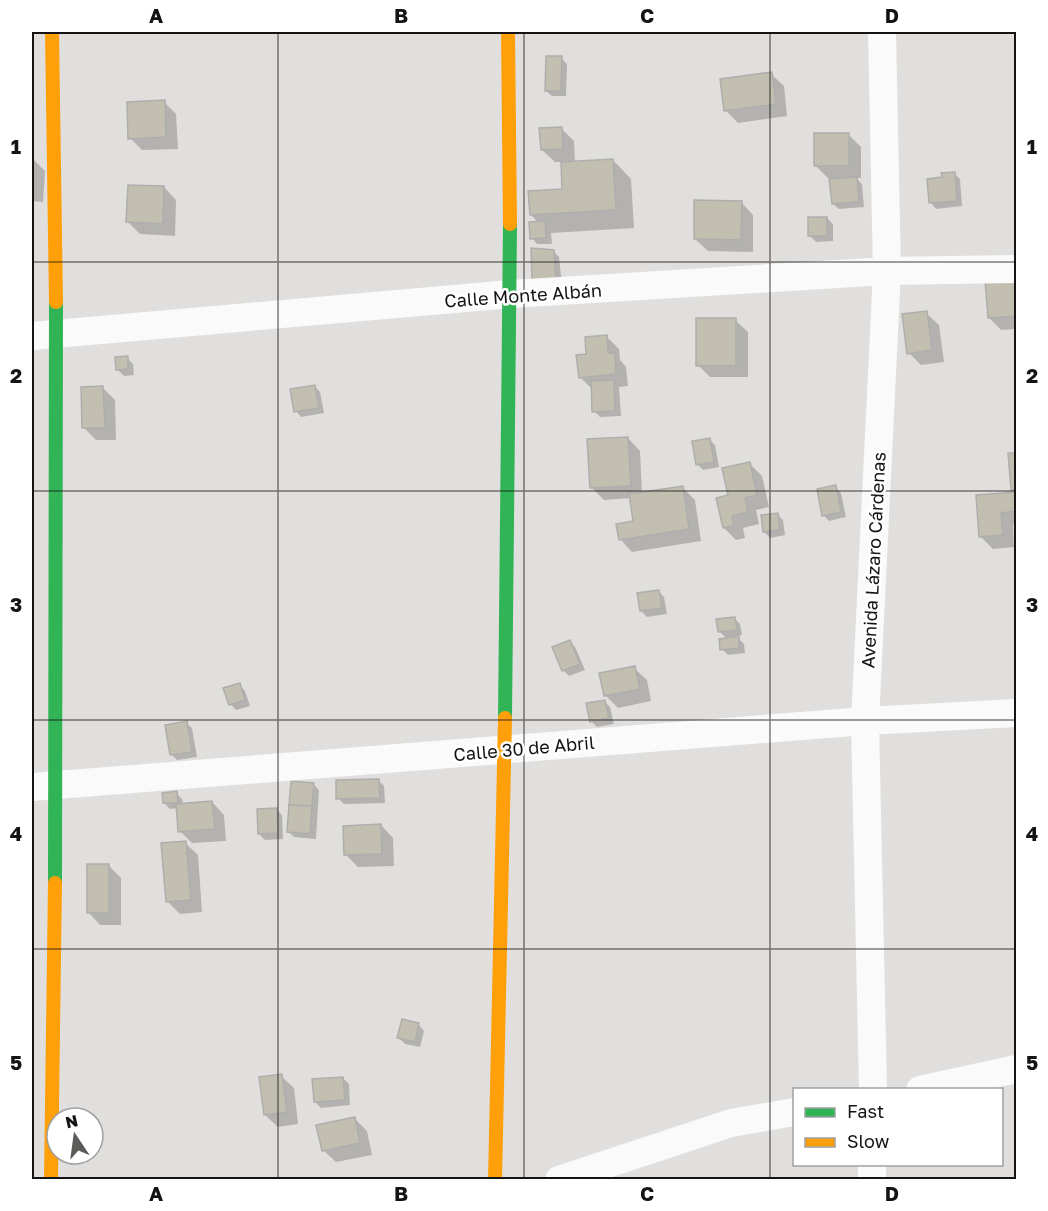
<svg xmlns="http://www.w3.org/2000/svg" width="1048" height="1211" font-family="'Golos Text',sans-serif">
	<style>
		.shadow { fill: #0003 }
		.building { fill: #c2beb0; stroke: #aeaead; stroke-width: 1.5 }
		.lines { fill: none; stroke-linecap: round; stroke-linejoin: round }
		.street { stroke: #fafafa; stroke-width: 28 }
		.fast { stroke: #30b455; stroke-width: 14 }
		.slow { stroke: #ff9f0a; stroke-width: 14 }
		.grid { fill: none; stroke: #151413; stroke-width: 1.5; stroke-opacity: 0.55 }
		.labels { text-anchor: middle; dominant-baseline: central; stroke-width: 5; stroke-linejoin: round; paint-order: stroke }
		.street-label { font-size: 18px; fill: #151413; stroke: #fff }
		.neatline { fill: none; stroke: #151413; stroke-width: 2 }
		.grid-label { font-size: 20px; text-anchor: middle; font-weight: bold; fill: #151413 }
	</style>
	<rect width="100%" height="100%" fill="#e0dfdd"/>
	<g class="shadow">
		<polygon points="561,58 567,64 566,96 552,96 546,91"/>
		<polygon points="771,74 784,86 787,116 738,123 725,110"/>
		<polygon points="164,102 176,114 178,149 142,150 130,138"/>
		<polygon points="561,128 574,141 575,162 613,160 631,179 634,228 551,233 552,244 537,244 532,238 539,223 531,215 564,191 562,162 555,162 542,150"/>
		<polygon points="848,134 861,147 861,178 856,178 862,184 864,207 839,209 833,204 831,178 828,178 816,166"/>
		<polygon points="32,158 45,171 43,202 32,201"/>
		<polygon points="954,173 960,179 962,206 936,209 931,203 944,179"/>
		<polygon points="164,187 176,200 175,236 140,234 128,222"/>
		<polygon points="741,202 753,215 753,252 708,251 695,239"/>
		<polygon points="827,218 833,224 833,241 816,242 810,236"/>
		<polygon points="533,250 553,251 559,257 562,285"/>
		<polygon points="1016,279 1016,329 1001,330 989,318"/>
		<polygon points="926,313 939,325 944,362 921,365 909,353"/>
		<polygon points="735,320 748,332 748,377 710,377 698,365"/>
		<polygon points="606,336 619,349 620,360 626,367 628,386 619,387 621,416 600,417 594,411 593,390 580,377 588,356"/>
		<polygon points="127,358 133,364 134,375 124,376 118,370"/>
		<polygon points="314,386 320,392 324,413 301,417 296,411"/>
		<polygon points="103,388 115,400 116,440 96,440 84,428"/>
		<polygon points="628,438 640,451 642,494 683,488 695,500 701,541 632,552 620,539 634,522 631,498 604,500 591,487"/>
		<polygon points="709,439 715,445 719,467 703,470 697,464"/>
		<polygon points="1016,454 1016,524 1013,525 1014,547 993,549 980,536 977,496 1016,493 1012,490 1010,455"/>
		<polygon points="750,464 762,476 769,507 756,510 759,524 743,528 745,538 736,540 724,528 730,496"/>
		<polygon points="835,487 841,493 846,517 829,521 823,515"/>
		<polygon points="777,514 783,520 785,535 770,538 764,532"/>
		<polygon points="659,592 664,597 667,614 647,617 641,611"/>
		<polygon points="734,618 740,624 742,635 736,636 744,644 745,653 728,655 722,649 727,639 719,631"/>
		<polygon points="569,641 575,647 585,670 569,676 563,670"/>
		<polygon points="634,668 647,680 651,701 618,708 605,695"/>
		<polygon points="239,685 245,691 250,706 236,710 230,704"/>
		<polygon points="604,701 610,707 614,724 597,727 591,721"/>
		<polygon points="186,723 192,728 197,757 177,760 171,754"/>
		<polygon points="378,780 384,786 385,803 344,804 338,798"/>
		<polygon points="314,785 319,790 316,839 294,837 288,831"/>
		<polygon points="176,793 182,799 183,805 212,802 224,815 226,841 192,843 180,831 178,808 170,809 164,803"/>
		<polygon points="276,809 282,815 283,839 265,840 259,834"/>
		<polygon points="381,825 393,838 394,866 358,867 346,855"/>
		<polygon points="185,843 198,855 202,912 180,914 168,902"/>
		<polygon points="109,866 121,878 121,925 100,925 88,912"/>
		<polygon points="419,1025 424,1031 420,1047 405,1044 399,1038"/>
		<polygon points="281,1076 294,1088 298,1124 278,1127 265,1115"/>
		<polygon points="343,1078 349,1084 350,1105 321,1108 315,1102"/>
		<polygon points="355,1119 367,1131 372,1155 336,1162 323,1150"/>
	</g>
	<g class="building">
		<polygon points="546,56 562,56 561,91 545,91"/>
		<polygon points="772,72 776,104 724,111 720,79"/>
		<polygon points="165,100 166,137 128,139 127,102"/>
		<polygon points="562,127 563,149 541,150 539,128"/>
		<rect x="814" y="133" width="35" height="33"/>
		<polygon points="613,159 616,210 530,215 528,191 562,189 561,162"/>
		<polygon points="955,172 957,201 929,203 927,179 942,177 941,173"/>
		<polygon points="857,177 859,202 832,204 829,179"/>
		<polygon points="128,185 164,186 163,224 126,222"/>
		<polygon points="694,200 742,201 741,240 694,239"/>
		<rect x="808" y="217" width="19" height="19"/>
		<polygon points="545,221 546,238 530,239 529,222"/>
		<polygon points="531,248 554,250 556,280 532,280"/>
		<polygon points="1016,278 1016,316 988,318 985,280"/>
		<polygon points="927,311 932,350 907,354 902,314"/>
		<rect x="696" y="318" width="40" height="48"/>
		<polygon points="607,335 608,353 615,353 616,374 579,378 576,355 586,354 585,337"/>
		<polygon points="128,356 128,369 116,370 115,357"/>
		<polygon points="614,380 615,411 592,412 591,381"/>
		<polygon points="315,385 319,408 294,412 290,389"/>
		<polygon points="103,386 105,428 82,428 81,387"/>
		<polygon points="628,437 631,486 590,488 587,439"/>
		<polygon points="710,438 714,462 696,465 692,441"/>
		<polygon points="1008,453 1016,453 1016,490 1011,490"/>
		<polygon points="750,462 757,495 745,498 748,512 732,516 734,526 723,528 716,498 728,495 722,468"/>
		<polygon points="836,485 841,512 822,516 817,489"/>
		<polygon points="683,486 689,529 619,540 616,524 633,521 629,494"/>
		<polygon points="1016,492 1016,511 1001,513 1003,535 979,537 976,495"/>
		<polygon points="778,513 780,530 763,532 761,515"/>
		<polygon points="659,590 662,608 640,611 637,593"/>
		<polygon points="735,617 737,630 718,632 716,619"/>
		<polygon points="739,636 739,648 720,650 719,639"/>
		<polygon points="570,640 580,664 562,671 552,647"/>
		<polygon points="635,666 640,689 604,696 599,673"/>
		<polygon points="240,683 245,700 229,705 223,688"/>
		<polygon points="605,700 609,718 590,722 586,703"/>
		<polygon points="187,721 192,752 170,755 165,725"/>
		<polygon points="379,779 380,798 336,799 336,780"/>
		<polygon points="291,781 314,783 312,806 289,805"/>
		<polygon points="177,791 178,803 163,803 162,793"/>
		<polygon points="212,801 215,829 178,832 176,804"/>
		<polygon points="289,805 312,806 310,834 287,832"/>
		<polygon points="277,808 278,833 258,834 257,809"/>
		<polygon points="381,824 382,854 344,855 343,826"/>
		<polygon points="186,841 191,900 166,902 161,843"/>
		<rect x="87" y="864" width="22" height="49"/>
		<polygon points="402,1019 419,1023 415,1042 397,1038"/>
		<polygon points="282,1074 287,1112 264,1115 259,1077"/>
		<polygon points="343,1077 345,1100 314,1102 312,1079"/>
		<polygon points="355,1117 360,1143 322,1151 316,1125"/>
	</g>
	<g class="lines">
		<g class="street">
			<polyline points="32,336 511,294 887,271 1016,269"/>
			<polyline points="32,787 865,721 1016,713"/>
			<polyline points="873,1090 865,721 887,271 882,32"/>
			<polyline points="920,1090 1016,1069"/>
			<polyline points="559,1180 731,1123 794,1112"/>
			<polyline points="872,1180 872,1164"/>
		</g>
		<g class="fast">
			<polyline points="505,718 510,224"/>
			<polyline points="55,883 56,302"/>
		</g>
		<g class="slow">
			<polyline points="52,32 56,302"/>
			<polyline points="508,32 510,224"/>
			<polyline points="51,1180 55,883"/>
			<polyline points="495,1180 505,718"/>
		</g>
	</g>
	<path class="grid" d="M278,32V1180M524,32V1180M770,32V1180M32,262H1016M32,491H1016M32,720H1016M32,949H1016"/>
	<g class="labels">
		<g class="street-label">
			<text transform="translate(523 295) rotate(-4)">Calle Monte Albán</text>
			<text transform="translate(873 560) rotate(-87)">Avenida Lázaro Cárdenas</text>
			<text transform="translate(524 748) rotate(-5)">Calle 30 de Abril</text>
		</g>
	</g>
	<rect width="1048" height="1211" fill="none" stroke="#ffffff" stroke-width="66"/>
	<rect x="793" y="1088" width="210" height="78" fill="#ffffff" stroke="#a1a1a1" stroke-width="1.5"/>
	<rect x="805" y="1108" width="30" height="9" fill="#30b455" stroke="#a1a1a1" stroke-width="1.5"/>
	<text x="847" y="1118" font-size="18" fill="#151413">Fast</text>
	<rect x="805" y="1138" width="30" height="9" fill="#ff9f0a" stroke="#a1a1a1" stroke-width="1.5"/>
	<text x="847" y="1148" font-size="18" fill="#151413">Slow</text>
	<g transform="translate(75 1136) rotate(347)"><circle r="28" fill="#ffffff" stroke="#a1a1a1" stroke-width="1.5"/>
	<path d="M0-4.5L10 22L0 15L-10 22Z" fill="#5c5b5a"/>
	<text y="-9" font-size="16" font-weight="bold" text-anchor="middle" fill="#151413">N</text>
	</g>
	<rect x="33" y="33" width="982" height="1145" class="neatline"/>
	<g class="grid-label">
		<text x="156" y="23">A</text>
		<text x="401" y="23">B</text>
		<text x="647" y="23">C</text>
		<text x="892" y="23">D</text>
		<text x="16" y="154">1</text>
		<text x="1032" y="154">1</text>
		<text x="16" y="383">2</text>
		<text x="1032" y="383">2</text>
		<text x="16" y="612">3</text>
		<text x="1032" y="612">3</text>
		<text x="16" y="841">4</text>
		<text x="1032" y="841">4</text>
		<text x="16" y="1070">5</text>
		<text x="1032" y="1070">5</text>
		<text x="156" y="1201">A</text>
		<text x="401" y="1201">B</text>
		<text x="647" y="1201">C</text>
		<text x="892" y="1201">D</text>
	</g>
</svg>
